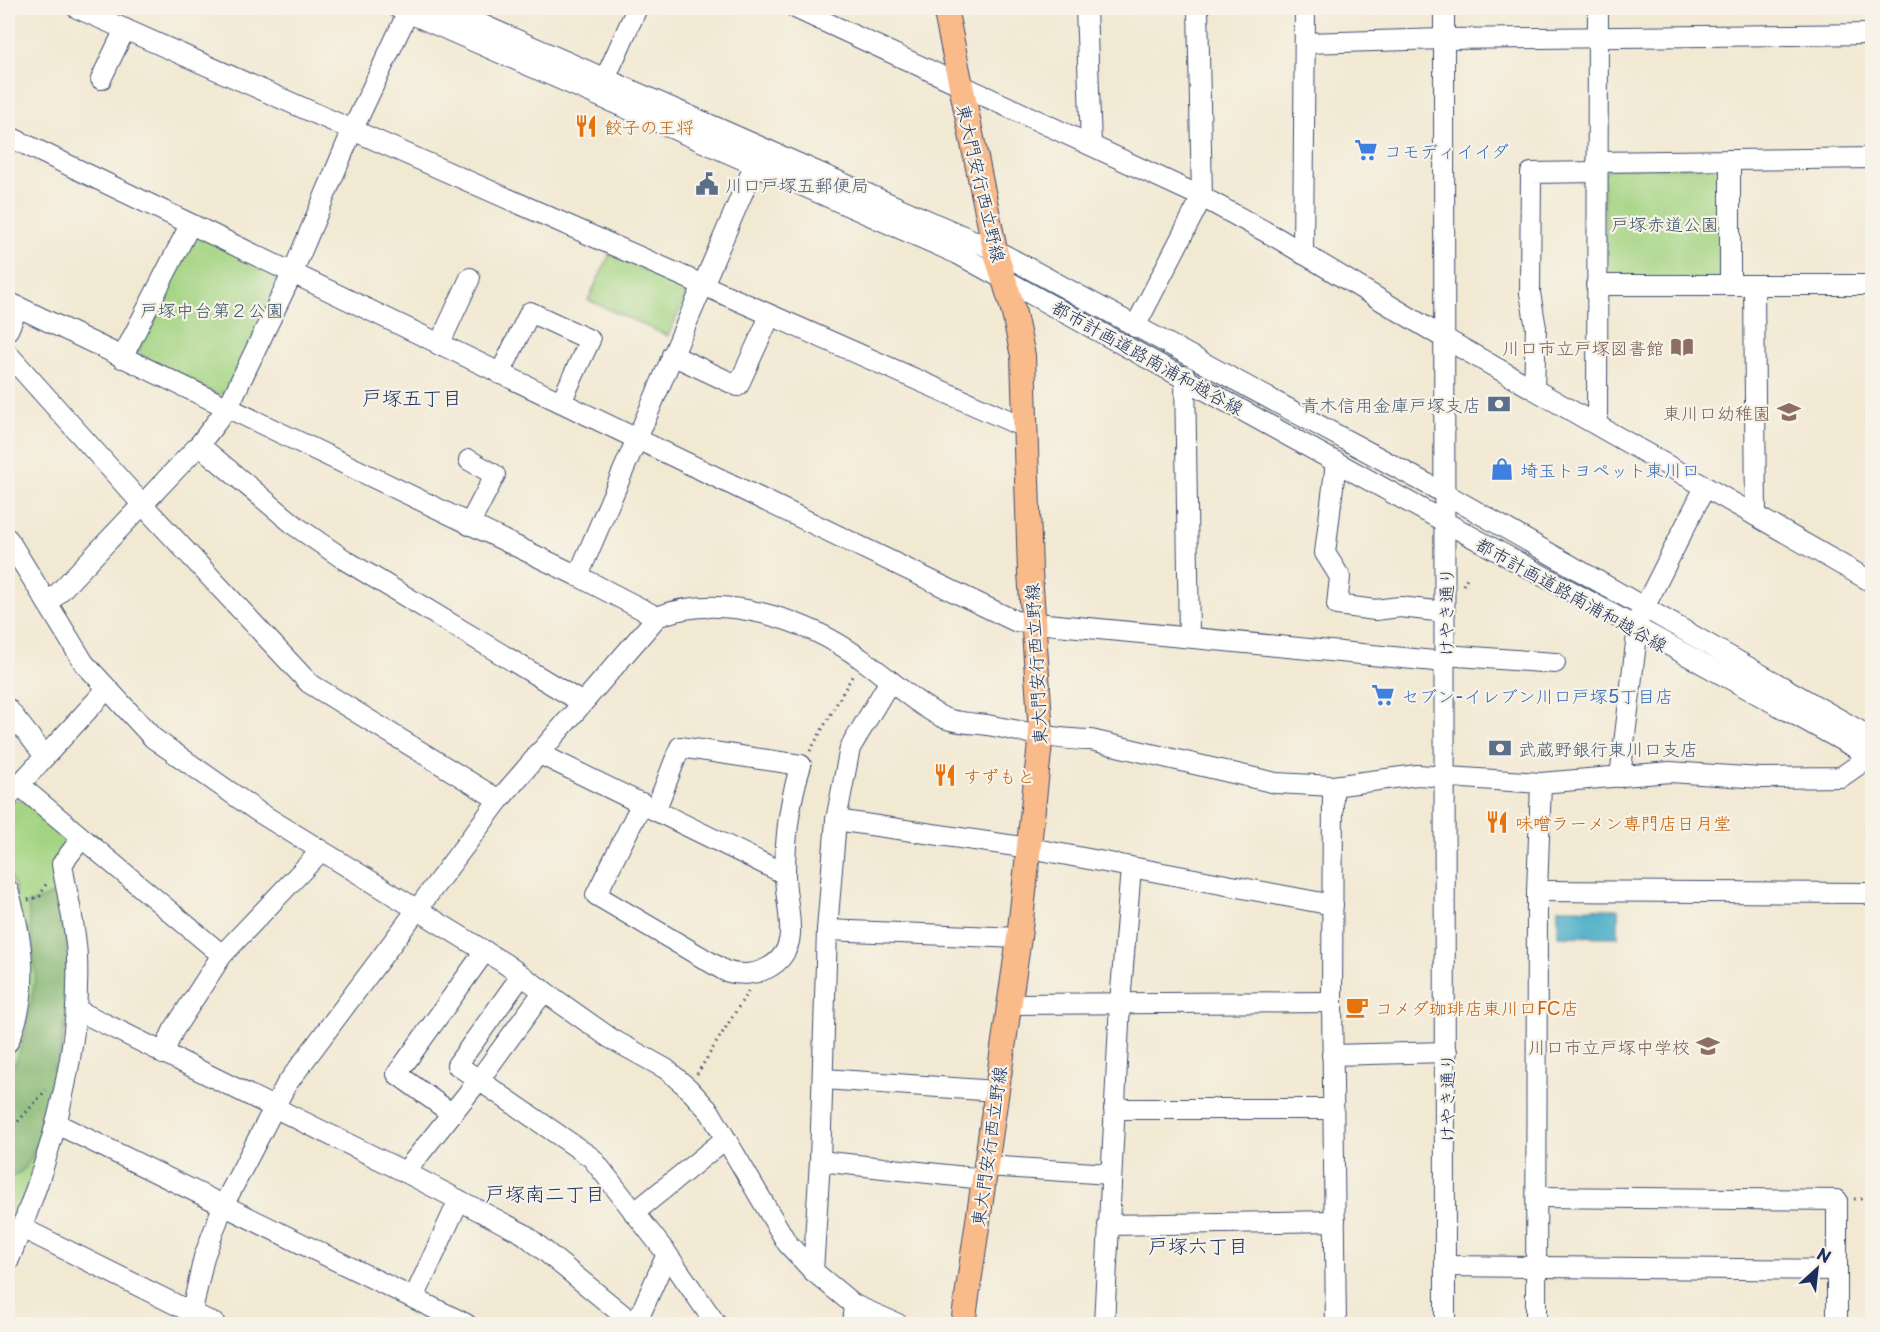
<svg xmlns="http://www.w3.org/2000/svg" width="1880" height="1332" font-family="'Playpen Sans','Klee One',sans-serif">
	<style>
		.green { fill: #a4d483; stroke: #608270; stroke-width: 1.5 }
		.forest { fill: #83b671; stroke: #4f7268; stroke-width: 1.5 }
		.water { fill: #48adc7; stroke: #326e92; stroke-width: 1.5 }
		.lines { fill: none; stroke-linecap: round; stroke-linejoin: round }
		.minor-casing { stroke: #3b4b70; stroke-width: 22 }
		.major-casing { stroke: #3b4b70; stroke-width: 26 }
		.path { stroke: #3b4b70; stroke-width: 3; stroke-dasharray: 1.5 4.5; stroke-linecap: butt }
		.minor { stroke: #fff; stroke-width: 20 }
		.major { stroke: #fabb8b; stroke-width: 24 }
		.labels { text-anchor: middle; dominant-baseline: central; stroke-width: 4.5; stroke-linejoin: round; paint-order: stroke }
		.food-label { font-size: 18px; fill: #c56008; stroke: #f7f3e8; text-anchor: start }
		.shop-label { font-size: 18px; fill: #366cbe; stroke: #f7f3e8; text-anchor: start }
		.street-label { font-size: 18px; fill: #1b2f5e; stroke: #f7f3e8 }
		.service-label { font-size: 18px; fill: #4e5e75; stroke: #f7f3e8; text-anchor: start }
		.park-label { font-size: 18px; fill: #3d5867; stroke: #f7f3e8 }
		.education-label { font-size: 18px; fill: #785e54; stroke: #f7f3e8; text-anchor: end }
		.neighbourhood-label { font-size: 20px; fill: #1b2f5e; stroke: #f7f3e8 }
	</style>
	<rect width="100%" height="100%" fill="#f7f3e8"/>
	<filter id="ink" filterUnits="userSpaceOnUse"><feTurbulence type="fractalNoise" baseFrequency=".0167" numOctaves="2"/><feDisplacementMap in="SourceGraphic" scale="12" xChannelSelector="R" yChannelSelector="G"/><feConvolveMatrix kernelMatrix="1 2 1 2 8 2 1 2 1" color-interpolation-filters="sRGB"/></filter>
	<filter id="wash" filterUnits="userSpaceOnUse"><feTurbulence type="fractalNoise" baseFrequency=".008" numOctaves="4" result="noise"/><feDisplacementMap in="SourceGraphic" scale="24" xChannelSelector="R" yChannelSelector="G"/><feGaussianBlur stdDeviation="1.35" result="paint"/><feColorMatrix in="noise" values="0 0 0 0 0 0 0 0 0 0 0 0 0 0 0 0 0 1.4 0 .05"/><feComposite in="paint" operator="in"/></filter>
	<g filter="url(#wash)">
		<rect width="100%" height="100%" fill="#f2e9d3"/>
		<g class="green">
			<polygon points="1719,166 1725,171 1724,271 1719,280 1616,280 1606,275 1603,176 1609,168"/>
			<polygon points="198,235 273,272 277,286 227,392 218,395 141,356 139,349 190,238"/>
			<polygon points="610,254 683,287 685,298 668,336 588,300"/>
			<polygon points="12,800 24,800 65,835 69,1008 50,1130 8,1239 8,1056 14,1044 15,887 8,874 8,805"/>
		</g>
		<path class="forest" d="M57,893C75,941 68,1015 58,1064L54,1066V1086L43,1140L39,1139C32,1159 27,1171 8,1179V1075L17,1060L26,1030L36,976L28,904Z"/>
		<polygon class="water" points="1558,908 1618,909 1618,937 1558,936"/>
	</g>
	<g filter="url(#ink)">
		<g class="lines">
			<g class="minor-casing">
				<g id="minor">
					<polyline points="77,8 1026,428"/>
					<polyline points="398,8 958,254 1872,757"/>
					<polyline points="444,8 995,250 1444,493 1872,738"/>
					<polyline points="795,8 1202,197 1279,239 1444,338 1872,582"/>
					<polyline points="1086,8 1091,145"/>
					<polyline points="1444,8 1445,1324"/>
					<polyline points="1305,43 1444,39 1872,34"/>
					<polyline points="101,79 125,29"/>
					<polyline points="605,79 637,8"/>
					<polyline points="8,136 1015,621 1445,662"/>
					<polyline points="1597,162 1872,158"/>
					<polyline points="1303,254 1305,8"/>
					<polyline points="1596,285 1872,285"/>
					<polyline points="1730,285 1730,160"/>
					<polyline points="1754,285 1756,516"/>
					<polyline points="8,302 578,576 657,617"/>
					<polyline points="1135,327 1202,197 1198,8"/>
					<polyline points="8,330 18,307"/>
					<polyline points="439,345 470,278"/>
					<polyline points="8,354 142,504 309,683 499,800"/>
					<polyline points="672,355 738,386 770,316"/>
					<polyline points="122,358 190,225"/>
					<polyline points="500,374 530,312 590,340 561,402"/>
					<polyline points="1185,376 1189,637"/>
					<polyline points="1534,388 1536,328 1530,293 1531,173 1597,172"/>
					<polyline points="1597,423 1598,8"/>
					<polyline points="199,445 297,527 345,560 581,702"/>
					<polyline points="1336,462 1325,553 1340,577 1337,605 1375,610 1400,607 1445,612"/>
					<polyline points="469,525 495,475 469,460"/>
					<polyline points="8,539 84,663 153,738 257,811 504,963 610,1038 666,1069 688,1088 710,1112 787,1243 813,1271 854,1305 898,1324"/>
					<polyline points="578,576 755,164"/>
					<polyline points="48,604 199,445 228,407 292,274 352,131 408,12"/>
					<polyline points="1445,655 1555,663"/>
					<polyline points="8,709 45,756"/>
					<polyline points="538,753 785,874"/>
					<polyline points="1620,777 1639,618 1705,487"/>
					<polyline points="19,785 222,955"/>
					<polyline points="1333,786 1332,1002 1336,1324"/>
					<polyline points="8,797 107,689"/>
					<path d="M642,803L596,895L725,971C753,980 788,967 790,934C791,914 785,894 785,874C785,838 790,799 801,765L680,747L656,809"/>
					<polyline points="836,820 1030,848 1333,905"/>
					<path d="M8,890C23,938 31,994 8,1042"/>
					<polyline points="1537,891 1867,893 1872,896"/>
					<polyline points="827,930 1019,938"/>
					<polyline points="521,976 457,1065 592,1158 667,1254 716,1324"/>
					<polyline points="1009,1004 1332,1002"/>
					<polyline points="77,1010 405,1172 524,1234 634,1324"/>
					<polyline points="163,1054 173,1031 222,955 321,851"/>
					<polyline points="1332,1055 1447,1052"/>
					<polyline points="824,1079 996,1091"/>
					<polyline points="1114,1109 1333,1109"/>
					<polyline points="451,1113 397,1074 485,951"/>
					<polyline points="57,1124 466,1324"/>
					<polyline points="820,1161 983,1179"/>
					<polyline points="986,1166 1110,1174"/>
					<polyline points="405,1172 478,1081 544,991"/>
					<polyline points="1538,1197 1837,1200 1837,1324"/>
					<polyline points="634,1213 724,1140"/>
					<polyline points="1108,1225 1335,1221"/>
					<polyline points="22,1228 215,1324"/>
					<path d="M8,1262C47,1167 81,1062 77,958C76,926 67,896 62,864L81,839"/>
					<polyline points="1445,1266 1837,1270"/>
					<polyline points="813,1271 820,1161 827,930 836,820 850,748 890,681"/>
					<polyline points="414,1298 459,1200"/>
					<path d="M189,1324L204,1257L223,1206L286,1085L499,800L657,617C721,591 806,619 860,658C888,677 911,701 942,717C954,723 973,723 987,725C1021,731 1056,740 1091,740L1276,783L1333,786L1417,775L1541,783L1670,772L1761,778L1841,777L1871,756"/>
					<polyline points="636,1324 667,1254"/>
					<polyline points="852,1324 854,1305"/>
					<polyline points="1104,1324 1120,1003 1131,868"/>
					<polyline points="1536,1324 1537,891 1541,783"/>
				</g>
			</g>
			<g class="major-casing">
				<polyline id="major" points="945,8 995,250 1013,309 1023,356 1030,572 1041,734 1019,938 963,1324"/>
			</g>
			<g class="path">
				<polyline points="1463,585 1468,576"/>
				<polyline points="810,751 854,673"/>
				<polyline points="28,900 40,896 47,882"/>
				<polyline points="697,1074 749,990"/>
				<polyline points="8,1127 14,1126 46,1090"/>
				<polyline points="1854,1199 1872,1199"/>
			</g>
			<use href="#minor" class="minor"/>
			<use href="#major" class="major"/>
		</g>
	</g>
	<defs>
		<g id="restaurant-bare" transform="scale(1.8)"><path d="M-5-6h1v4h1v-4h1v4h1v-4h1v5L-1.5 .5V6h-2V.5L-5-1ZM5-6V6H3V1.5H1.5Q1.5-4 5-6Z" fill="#e8710a" stroke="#f7f3e8" stroke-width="2.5" paint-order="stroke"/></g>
		<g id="supermarket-bare" transform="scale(1.8)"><path d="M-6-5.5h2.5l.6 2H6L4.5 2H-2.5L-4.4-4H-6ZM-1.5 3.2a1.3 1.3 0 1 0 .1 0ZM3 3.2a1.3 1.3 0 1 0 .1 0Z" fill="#3f7fe0" stroke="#f7f3e8" stroke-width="2.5" paint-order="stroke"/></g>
		<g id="civic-bare" transform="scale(1.8)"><path d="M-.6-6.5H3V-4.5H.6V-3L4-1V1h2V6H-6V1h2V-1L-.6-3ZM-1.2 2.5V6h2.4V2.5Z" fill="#5c6f8a" stroke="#f7f3e8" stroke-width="2.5" paint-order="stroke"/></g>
		<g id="library-bare" transform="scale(1.8)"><path d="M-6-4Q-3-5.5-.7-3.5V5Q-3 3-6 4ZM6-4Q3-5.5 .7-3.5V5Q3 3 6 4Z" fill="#8d6e63" stroke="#f7f3e8" stroke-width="2.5" paint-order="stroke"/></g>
		<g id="bank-bare" transform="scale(1.8)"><path d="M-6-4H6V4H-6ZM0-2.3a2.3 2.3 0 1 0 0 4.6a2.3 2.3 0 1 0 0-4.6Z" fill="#5c6f8a" stroke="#f7f3e8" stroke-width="2.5" paint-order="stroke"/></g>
		<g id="school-bare" transform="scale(1.8)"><path d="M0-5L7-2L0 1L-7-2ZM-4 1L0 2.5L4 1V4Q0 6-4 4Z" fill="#8d6e63" stroke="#f7f3e8" stroke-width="2.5" paint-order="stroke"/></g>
		<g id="shop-bare" transform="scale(1.8)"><path d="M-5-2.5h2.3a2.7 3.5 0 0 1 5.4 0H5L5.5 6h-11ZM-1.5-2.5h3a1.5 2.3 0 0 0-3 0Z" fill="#3f7fe0" stroke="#f7f3e8" stroke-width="2.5" paint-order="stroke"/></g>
		<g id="cafe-bare" transform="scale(1.8)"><path d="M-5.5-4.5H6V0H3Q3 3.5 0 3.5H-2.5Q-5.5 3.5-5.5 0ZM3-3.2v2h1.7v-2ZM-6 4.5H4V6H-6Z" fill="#e8710a" stroke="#f7f3e8" stroke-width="2.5" paint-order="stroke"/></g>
	</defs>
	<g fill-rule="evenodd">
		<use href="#restaurant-bare" x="586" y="126"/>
		<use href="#supermarket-bare" x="1366" y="150"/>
		<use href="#civic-bare" x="707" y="184"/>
		<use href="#library-bare" x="1682" y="347"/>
		<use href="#bank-bare" x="1499" y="404"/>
		<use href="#school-bare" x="1789" y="412"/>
		<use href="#shop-bare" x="1502" y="469"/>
		<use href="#supermarket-bare" x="1383" y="695"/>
		<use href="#bank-bare" x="1500" y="748"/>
		<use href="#restaurant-bare" x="945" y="775"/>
		<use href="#restaurant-bare" x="1497" y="822"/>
		<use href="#cafe-bare" x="1357" y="1007"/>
		<use href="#school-bare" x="1708" y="1046"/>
	</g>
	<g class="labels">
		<g class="food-label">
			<text x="604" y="126">餃子の王将</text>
			<text x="963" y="775">すずもと</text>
			<text x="1515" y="822">味噌ラーメン専門店日月堂</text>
			<text x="1375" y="1007">コメダ珈琲店東川口FC店</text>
		</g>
		<g class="shop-label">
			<text x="1384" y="150">コモディイイダ</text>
			<text x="1520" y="469">埼玉トヨペット東川口</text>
			<text x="1401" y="695">セブン-イレブン川口戸塚5丁目店</text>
		</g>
		<g class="street-label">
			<text transform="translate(982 183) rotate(77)">東大門安行西立野線</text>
			<text transform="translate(1148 357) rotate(29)">都市計画道路南浦和越谷線</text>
			<text transform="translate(1572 594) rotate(29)">都市計画道路南浦和越谷線</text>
			<text transform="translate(1445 612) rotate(-90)">けやき通り</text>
			<text transform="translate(1035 664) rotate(-93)">東大門安行西立野線</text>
			<text transform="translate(1446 1098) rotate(-90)">けやき通り</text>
			<text transform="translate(988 1146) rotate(-82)">東大門安行西立野線</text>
		</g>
		<g class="service-label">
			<text x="725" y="184">川口戸塚五郵便局</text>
			<text x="1481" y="404" text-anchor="end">青木信用金庫戸塚支店</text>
			<text x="1518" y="748">武蔵野銀行東川口支店</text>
		</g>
		<g class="park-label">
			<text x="1665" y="223">戸塚赤道公園</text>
			<text x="212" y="309">戸塚中台第２公園</text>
		</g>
		<g class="education-label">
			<text x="1664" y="347">川口市立戸塚図書館</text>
			<text x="1771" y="412">東川口幼稚園</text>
			<text x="1690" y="1046">川口市立戸塚中学校</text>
		</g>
		<g class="neighbourhood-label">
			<text x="412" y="397">戸塚五丁目</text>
			<text x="545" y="1193">戸塚南二丁目</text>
			<text x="1198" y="1245">戸塚六丁目</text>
		</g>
	</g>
	<rect width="1880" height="1332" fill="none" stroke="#f7f3e8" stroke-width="30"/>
	<g transform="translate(1817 1269) rotate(27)" stroke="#f7f3e8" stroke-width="4.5" paint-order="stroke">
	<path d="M0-4.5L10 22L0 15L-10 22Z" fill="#1b2f5e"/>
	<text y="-9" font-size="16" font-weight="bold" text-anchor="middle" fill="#1b2f5e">N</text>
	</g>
</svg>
